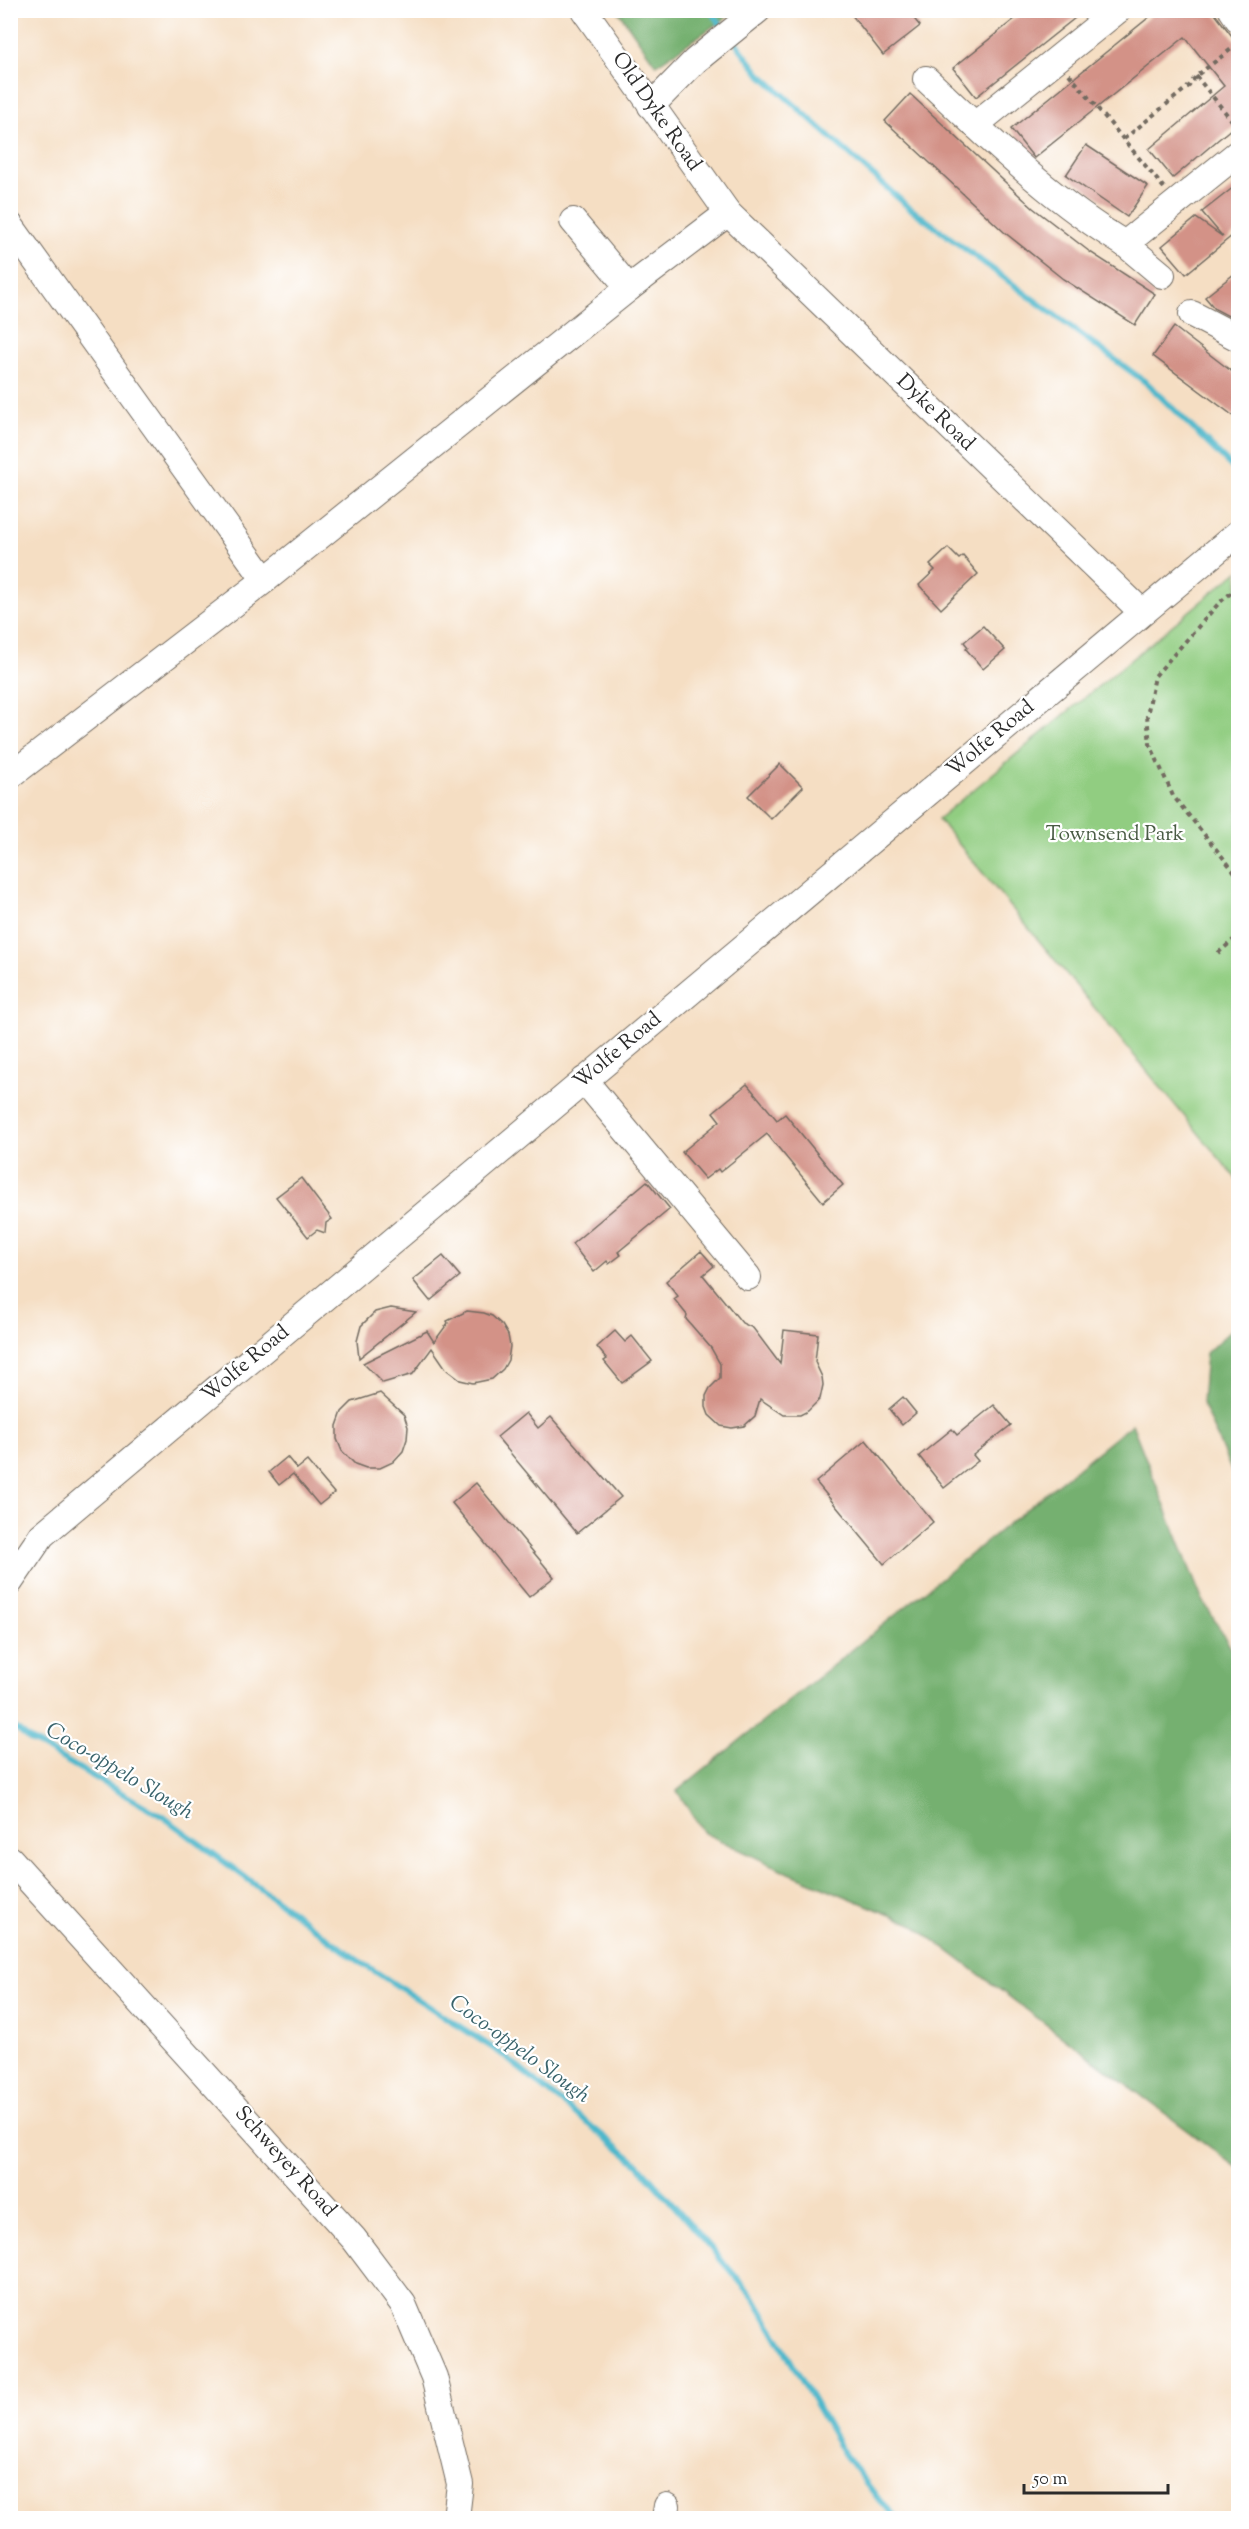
<svg xmlns="http://www.w3.org/2000/svg" width="1249" height="2529" font-family="'Sorts Mill Goudy',serif">
	<style>
		.green { fill: #91cd81; stroke: #5e7c56; stroke-width: 1.5 }
		.forest { fill: #74b06f; stroke: #506e4d; stroke-width: 1.5 }
		.lines { fill: none; stroke-linecap: round; stroke-linejoin: round }
		.stream { stroke: #4db7cb; stroke-width: 6 }
		.building { fill: #d39287 }
		.minor-casing { stroke: #726a60; stroke-width: 28 }
		.path { stroke: #726a60; stroke-width: 4; stroke-dasharray: 4.5 4.5; stroke-linecap: butt }
		.minor { stroke: #fff; stroke-width: 26 }
		.labels { text-anchor: middle; dominant-baseline: central; stroke-width: 4.5; stroke-linejoin: round; paint-order: stroke }
		.street-label { font-size: 21px; fill: #2b2b2b; stroke: #fff }
		.park-label { font-size: 21px; fill: #4a5c45; stroke: #fff }
		.water-label { font-size: 22px; font-style: italic; fill: #39636b; stroke: #fff }
	</style>
	<rect width="100%" height="100%" fill="#fff"/>
	<filter id="ink" filterUnits="userSpaceOnUse"><feTurbulence type="fractalNoise" baseFrequency=".0167" numOctaves="2"/><feDisplacementMap in="SourceGraphic" scale="12" xChannelSelector="R" yChannelSelector="G"/><feConvolveMatrix kernelMatrix="1 2 1 2 8 2 1 2 1" color-interpolation-filters="sRGB"/></filter>
	<filter id="wash" filterUnits="userSpaceOnUse"><feTurbulence type="fractalNoise" baseFrequency=".008" numOctaves="4" result="noise"/><feDisplacementMap in="SourceGraphic" scale="24" xChannelSelector="R" yChannelSelector="G"/><feGaussianBlur stdDeviation="1.35" result="paint"/><feColorMatrix in="noise" values="0 0 0 0 0 0 0 0 0 0 0 0 0 0 0 0 0 1.4 0 .05"/><feComposite in="paint" operator="in"/></filter>
	<g filter="url(#wash)">
		<rect width="100%" height="100%" fill="#f5dec3"/>
		<polygon class="green" points="1238,571 1238,1181 938,819"/>
		<g class="forest">
			<polygon points="618,11 736,11 656,65"/>
			<polygon points="1238,1324 1238,1486 1202,1403 1206,1353"/>
			<polygon points="1132,1424 1201,1597 1238,1660 1238,2168 912,1924 787,1872 704,1833 677,1791"/>
		</g>
		<g class="lines">
			<g class="stream">
				<polyline points="710,10 724,29"/>
				<polyline points="733,39 759,73 907,206 1148,384 1238,473"/>
				<polyline points="10,1724 30,1740 165,1818 356,1959 499,2052 638,2164 755,2299 845,2455 880,2501 897,2518"/>
			</g>
		</g>
		<g id="blocks">
			<g class="building">
				<polygon points="848,10 907,10 920,26 883,55"/>
				<polygon points="1026,10 1085,10 976,97 953,68"/>
				<polygon points="1158,10 1212,10 1239,45 1239,122 1173,178 1149,149 1224,86 1185,37 1034,158 1011,129"/>
				<polygon points="910,94 1033,208 1090,252 1155,294 1135,325 1063,279 1004,232 885,121"/>
				<polygon points="1086,145 1148,186 1127,217 1066,175"/>
				<polygon points="1239,183 1239,230 1186,274 1162,246 1196,218 1223,237 1202,212"/>
				<polygon points="1239,270 1239,316 1234,319 1215,309 1205,297"/>
				<polygon points="1174,327 1239,377 1239,420 1153,356"/>
				<polygon points="948,548 959,559 963,556 978,574 941,609 919,585 935,570 930,565"/>
				<polygon points="983,626 1005,650 983,669 966,649 968,647 964,642"/>
				<polygon points="780,764 803,787 771,819 748,796"/>
				<polygon points="747,1084 777,1120 785,1114 843,1185 823,1202 767,1134 720,1172 718,1169 705,1179 682,1152 720,1121 713,1112"/>
				<polygon points="301,1178 332,1219 326,1223 325,1233 317,1230 308,1237 276,1197"/>
				<polygon points="647,1181 670,1209 618,1252 621,1255 609,1264 607,1261 594,1272 572,1244"/>
				<polygon points="701,1251 714,1266 703,1275 742,1323 753,1328 780,1364 784,1330 818,1334 815,1362 822,1377 823,1385 820,1399 808,1411 800,1415 784,1415 760,1399 755,1416 744,1426 732,1428 721,1426 709,1415 706,1407 706,1396 710,1388 720,1378 720,1364 711,1348 686,1319 687,1315 674,1299 678,1296 666,1281"/>
				<polygon points="443,1256 460,1276 430,1301 413,1280"/>
				<polygon points="391,1308 416,1312 359,1358 357,1341 361,1326 375,1312"/>
				<polygon points="467,1311 484,1313 492,1316 502,1325 508,1335 510,1346 508,1360 503,1369 492,1379 473,1383 460,1380 447,1370 432,1348 413,1374 383,1383 363,1363 427,1331 434,1342 448,1323 447,1321"/>
				<polygon points="615,1331 625,1342 632,1336 652,1361 622,1383 604,1361 607,1359 597,1347"/>
				<polygon points="380,1393 404,1415 408,1427 407,1439 403,1451 393,1462 380,1468 366,1468 355,1464 342,1451 337,1439 337,1426 342,1412 352,1402"/>
				<polygon points="903,1397 916,1413 902,1425 889,1409"/>
				<polygon points="994,1405 1011,1425 973,1455 978,1461 944,1488 919,1456 952,1429 957,1435"/>
				<polygon points="526,1413 538,1428 551,1417 621,1497 577,1533 497,1437"/>
				<polygon points="866,1440 933,1522 884,1564 816,1482"/>
				<polygon points="287,1457 297,1469 307,1461 334,1493 319,1505 293,1474 279,1485 269,1472"/>
				<polygon points="476,1483 554,1577 529,1597 452,1503"/>
			</g>
		</g>
	</g>
	<g filter="url(#ink)">
		<use href="#blocks" fill-opacity="0" stroke="#726a60" stroke-width="1.5"/>
		<g class="lines">
			<g class="minor-casing">
				<g id="minor">
					<polyline points="584,10 728,213 1142,612"/>
					<polyline points="1232,10 1238,19"/>
					<path d="M926,79C989,138 1050,199 1125,244L1238,153"/>
					<polyline points="651,106 695,61 758,10"/>
					<polyline points="975,125 1118,10"/>
					<polyline points="573,221 629,288"/>
					<polyline points="10,225 265,580"/>
					<polyline points="1125,244 1162,275"/>
					<polyline points="1192,314 1238,338"/>
					<polyline points="10,776 265,580 629,288 728,213"/>
					<polyline points="584,1080 748,1277"/>
					<polyline points="10,1582 42,1535 1238,533"/>
					<polyline points="10,1859 354,2239 403,2304 434,2377 460,2484 456,2518"/>
					<polyline points="665,2518 667,2506"/>
				</g>
			</g>
			<g class="path">
				<polyline points="1069,74 1164,188"/>
				<polyline points="1196,76 1238,128"/>
				<polyline points="1124,139 1189,86 1196,76 1238,44"/>
				<polyline points="1238,587 1219,603 1155,676 1147,716 1150,744 1173,796 1238,876"/>
				<polyline points="1218,953 1238,936"/>
			</g>
			<use href="#minor" class="minor"/>
		</g>
	</g>
	<g class="labels">
		<g class="street-label">
			<text transform="translate(656 112) rotate(55)">Old Dyke Road</text>
			<text transform="translate(935 413) rotate(44)">Dyke Road</text>
			<text transform="translate(991 739) rotate(-40)">Wolfe Road</text>
			<text transform="translate(618 1051) rotate(-40)">Wolfe Road</text>
			<text transform="translate(246 1364) rotate(-40)">Wolfe Road</text>
			<text transform="translate(285 2162) rotate(48)">Schweyey Road</text>
		</g>
		<g class="park-label">
			<text x="1115" y="835">Townsend Park</text>
		</g>
		<g class="water-label">
			<text transform="translate(119 1772) rotate(31)">Coco-oppelo Slough</text>
			<text transform="translate(519 2050) rotate(36)">Coco-oppelo Slough</text>
		</g>
	</g>
	<rect width="1249" height="2529" fill="none" stroke="#fff" stroke-width="36"/>
	<path d="M1024 2484v9h144v-9" fill="none" stroke="#2b2b2b" stroke-width="3"/>
	<text x="1033" y="2484" font-size="18" fill="#2b2b2b" stroke="#ffffff" stroke-width="4.5" paint-order="stroke">50 m</text>
</svg>
